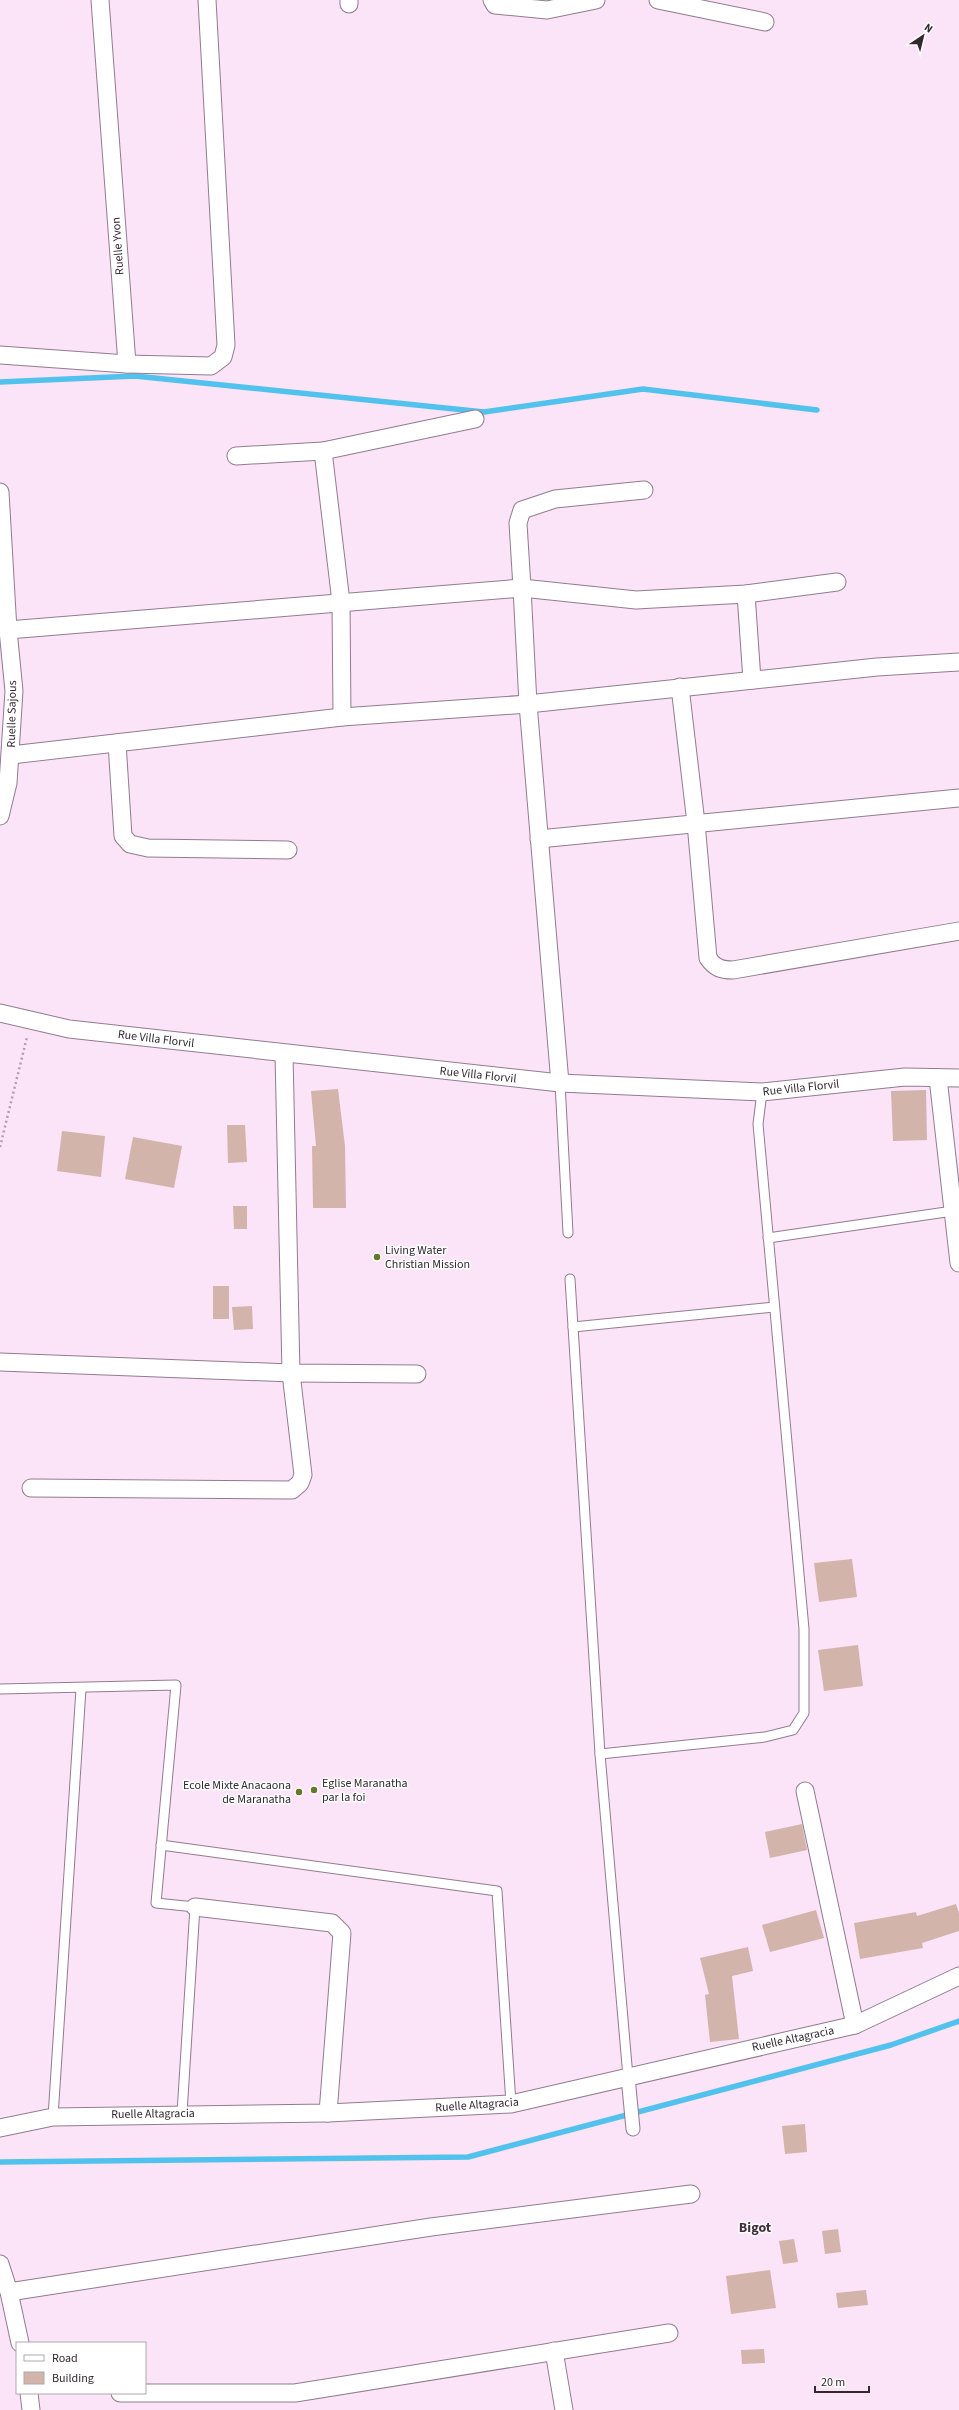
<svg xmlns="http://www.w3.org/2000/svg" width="959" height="2410" font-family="'Source Sans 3',sans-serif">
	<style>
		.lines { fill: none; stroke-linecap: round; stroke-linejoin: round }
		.stream { stroke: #51c2ed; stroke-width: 5.5 }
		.building { fill: #d3b4ab }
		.service-casing { stroke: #917c8f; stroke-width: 11 }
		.pedestrian-casing { stroke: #917c8f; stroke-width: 15 }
		.minor-casing { stroke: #917c8f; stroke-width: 19 }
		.path { stroke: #b09eae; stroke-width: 2.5; stroke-dasharray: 2 3; stroke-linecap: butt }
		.service { stroke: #fff; stroke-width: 9 }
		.pedestrian { stroke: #fff; stroke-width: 13 }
		.minor { stroke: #fff; stroke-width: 17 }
		.poi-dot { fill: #647827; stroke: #fff; stroke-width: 1.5 }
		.labels { text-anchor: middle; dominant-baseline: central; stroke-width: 3; stroke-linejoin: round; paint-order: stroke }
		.street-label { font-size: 12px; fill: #312830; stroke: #fff }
		.poi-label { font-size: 12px; fill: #312830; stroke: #fff; text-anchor: start }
		.quarter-label { font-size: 14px; font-weight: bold; fill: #412f3f; stroke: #fff }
	</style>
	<rect width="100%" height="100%" fill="#fbe3f8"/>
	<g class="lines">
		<g class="stream">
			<polyline points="0,382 135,376 484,412 643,389 817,410"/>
			<polyline points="0,2162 468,2157 891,2045 959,2021"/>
		</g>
	</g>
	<g class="building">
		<polygon points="338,1089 345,1146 346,1208 313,1208 312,1146 316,1146 311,1091"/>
		<polygon points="926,1090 927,1140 893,1141 891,1091"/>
		<polygon points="227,1125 245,1125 247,1162 228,1163"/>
		<polygon points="62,1131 105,1136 101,1177 57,1171"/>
		<polygon points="133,1137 182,1146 174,1188 125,1179"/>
		<polygon points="233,1206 247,1206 247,1229 234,1229"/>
		<rect x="213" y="1286" width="16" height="33"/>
		<polygon points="252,1306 253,1329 234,1330 232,1307"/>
		<polygon points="852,1559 857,1597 819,1602 814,1563"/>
		<polygon points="858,1645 863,1686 824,1691 818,1650"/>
		<polygon points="802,1824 807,1850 770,1858 765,1832"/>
		<polygon points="956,1904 959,1913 959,1931 922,1943 923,1948 860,1959 854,1923 916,1912 917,1916"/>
		<polygon points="816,1910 824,1938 770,1952 762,1925"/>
		<polygon points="748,1947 753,1971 732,1976 739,2039 710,2042 705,1995 709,1994 700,1958"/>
		<polygon points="805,2124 807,2152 785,2154 782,2126"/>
		<polygon points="838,2229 841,2252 825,2254 822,2231"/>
		<polygon points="794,2239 798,2262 783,2264 779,2241"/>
		<polygon points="770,2270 776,2308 731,2314 726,2276"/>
		<polygon points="866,2290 868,2305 838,2308 836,2293"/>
		<polygon points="764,2349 765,2363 742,2364 741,2350"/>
	</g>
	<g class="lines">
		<g class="service-casing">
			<g id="service">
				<polyline points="560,1083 568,1233"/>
				<polyline points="768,1238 953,1211"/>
				<polyline points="570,1279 600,1754 628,2077"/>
				<polyline points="573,1327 774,1307"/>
				<polyline points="0,1689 176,1685 156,1903 195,1907 182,2113"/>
				<polyline points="600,1754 765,1737 793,1730 804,1713 804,1629 758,1124 762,1092"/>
				<polyline points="161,1845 497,1891 511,2104"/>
				<polyline points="53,2117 81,1689"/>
			</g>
		</g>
		<g class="pedestrian-casing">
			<polyline id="pedestrian" points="628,2077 633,2129"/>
		</g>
		<g class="minor-casing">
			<g id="minor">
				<polyline points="100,0 127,364"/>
				<polyline points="349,0 349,4"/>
				<polyline points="492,0 495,5 547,10 596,0"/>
				<polyline points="658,0 765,22"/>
				<polyline points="0,355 127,364 211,366 223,357 226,345 207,0"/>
				<polyline points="323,451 341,602 342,717"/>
				<polyline points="236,456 323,451 475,419"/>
				<polyline points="0,492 8,630 14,691 8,783 0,816"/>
				<polyline points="522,588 636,600 746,594 837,582"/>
				<polyline points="522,588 518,523 522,510 555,499 644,490"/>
				<polyline points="746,594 752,680"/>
				<polyline points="8,630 522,588 528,704 560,1083"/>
				<path d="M680,687L696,823L708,958C715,968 721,970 733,970L959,931"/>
				<polyline points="117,743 123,836 130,844 148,848 288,850"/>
				<polyline points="11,755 342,717 528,704 877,667 959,662"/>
				<polyline points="539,839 959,798"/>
				<polyline points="0,1013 69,1029 560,1083 762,1092 905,1077 959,1078"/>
				<polyline points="938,1078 959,1263"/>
				<polyline points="0,1362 291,1373 417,1374"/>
				<polyline points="31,1488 292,1490 300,1483 303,1475 291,1373 284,1054"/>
				<polyline points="805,1791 855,2025"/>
				<polyline points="195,1907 332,1923 342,1933 328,2113"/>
				<polyline points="0,2128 53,2117 328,2113 511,2104 855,2025 959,1976"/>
				<polyline points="0,2264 9,2292 20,2343"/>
				<polyline points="9,2292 431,2227 691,2194"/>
				<polyline points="554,2351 564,2410"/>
				<polyline points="29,2393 31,2410"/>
				<polyline points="120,2393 295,2393 669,2333"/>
			</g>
		</g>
		<polyline class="path" points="0,1147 27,1037"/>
		<use href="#service" class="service"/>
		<use href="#pedestrian" class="pedestrian"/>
		<use href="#minor" class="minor"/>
	</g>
	<g class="poi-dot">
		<circle cx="377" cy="1257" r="4"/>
		<circle cx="314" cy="1790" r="4"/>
		<circle cx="299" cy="1792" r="4"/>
	</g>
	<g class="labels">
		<g class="street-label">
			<text transform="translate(118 246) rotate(-94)">Ruelle Yvon</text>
			<text transform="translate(12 714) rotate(-89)">Ruelle Sajous</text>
			<text transform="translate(156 1039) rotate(7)">Rue Villa Florvil</text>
			<text transform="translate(478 1075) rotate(6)">Rue Villa Florvil</text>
			<text transform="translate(801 1088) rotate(-6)">Rue Villa Florvil</text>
			<text transform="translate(793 2039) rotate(-12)">Ruelle Altagracia</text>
			<text transform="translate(477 2105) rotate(-4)">Ruelle Altagracia</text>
			<text transform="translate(153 2114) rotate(-1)">Ruelle Altagracia</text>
		</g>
		<g class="poi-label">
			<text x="385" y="1250">Living Water<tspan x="385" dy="14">Christian Mission</tspan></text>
			<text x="322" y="1783">Eglise Maranatha<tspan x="322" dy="14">par la foi</tspan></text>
			<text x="291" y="1785" text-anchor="end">Ecole Mixte Anacaona<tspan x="291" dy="14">de Maranatha</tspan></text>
		</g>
		<g class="quarter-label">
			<text x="755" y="2228">Bigot</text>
		</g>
	</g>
	<rect x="16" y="2342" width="130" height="52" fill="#ffffff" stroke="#ada9ac"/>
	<rect x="24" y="2355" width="20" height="6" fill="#ffffff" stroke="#ada9ac"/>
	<text x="52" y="2362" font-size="12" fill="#312830">Road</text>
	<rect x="24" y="2372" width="20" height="12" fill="#d3b4ab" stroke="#ada9ac"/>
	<text x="52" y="2382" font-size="12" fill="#312830">Building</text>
	<g transform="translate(923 36) rotate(35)" stroke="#ffffff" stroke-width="3" paint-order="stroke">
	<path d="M0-3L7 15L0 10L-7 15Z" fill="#312830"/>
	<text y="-6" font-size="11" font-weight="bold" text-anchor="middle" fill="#312830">N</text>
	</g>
	<path d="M815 2386v6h54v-6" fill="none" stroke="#312830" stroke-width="2"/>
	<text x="821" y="2386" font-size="12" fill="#312830" stroke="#ffffff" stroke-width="3" paint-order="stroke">20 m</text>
</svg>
